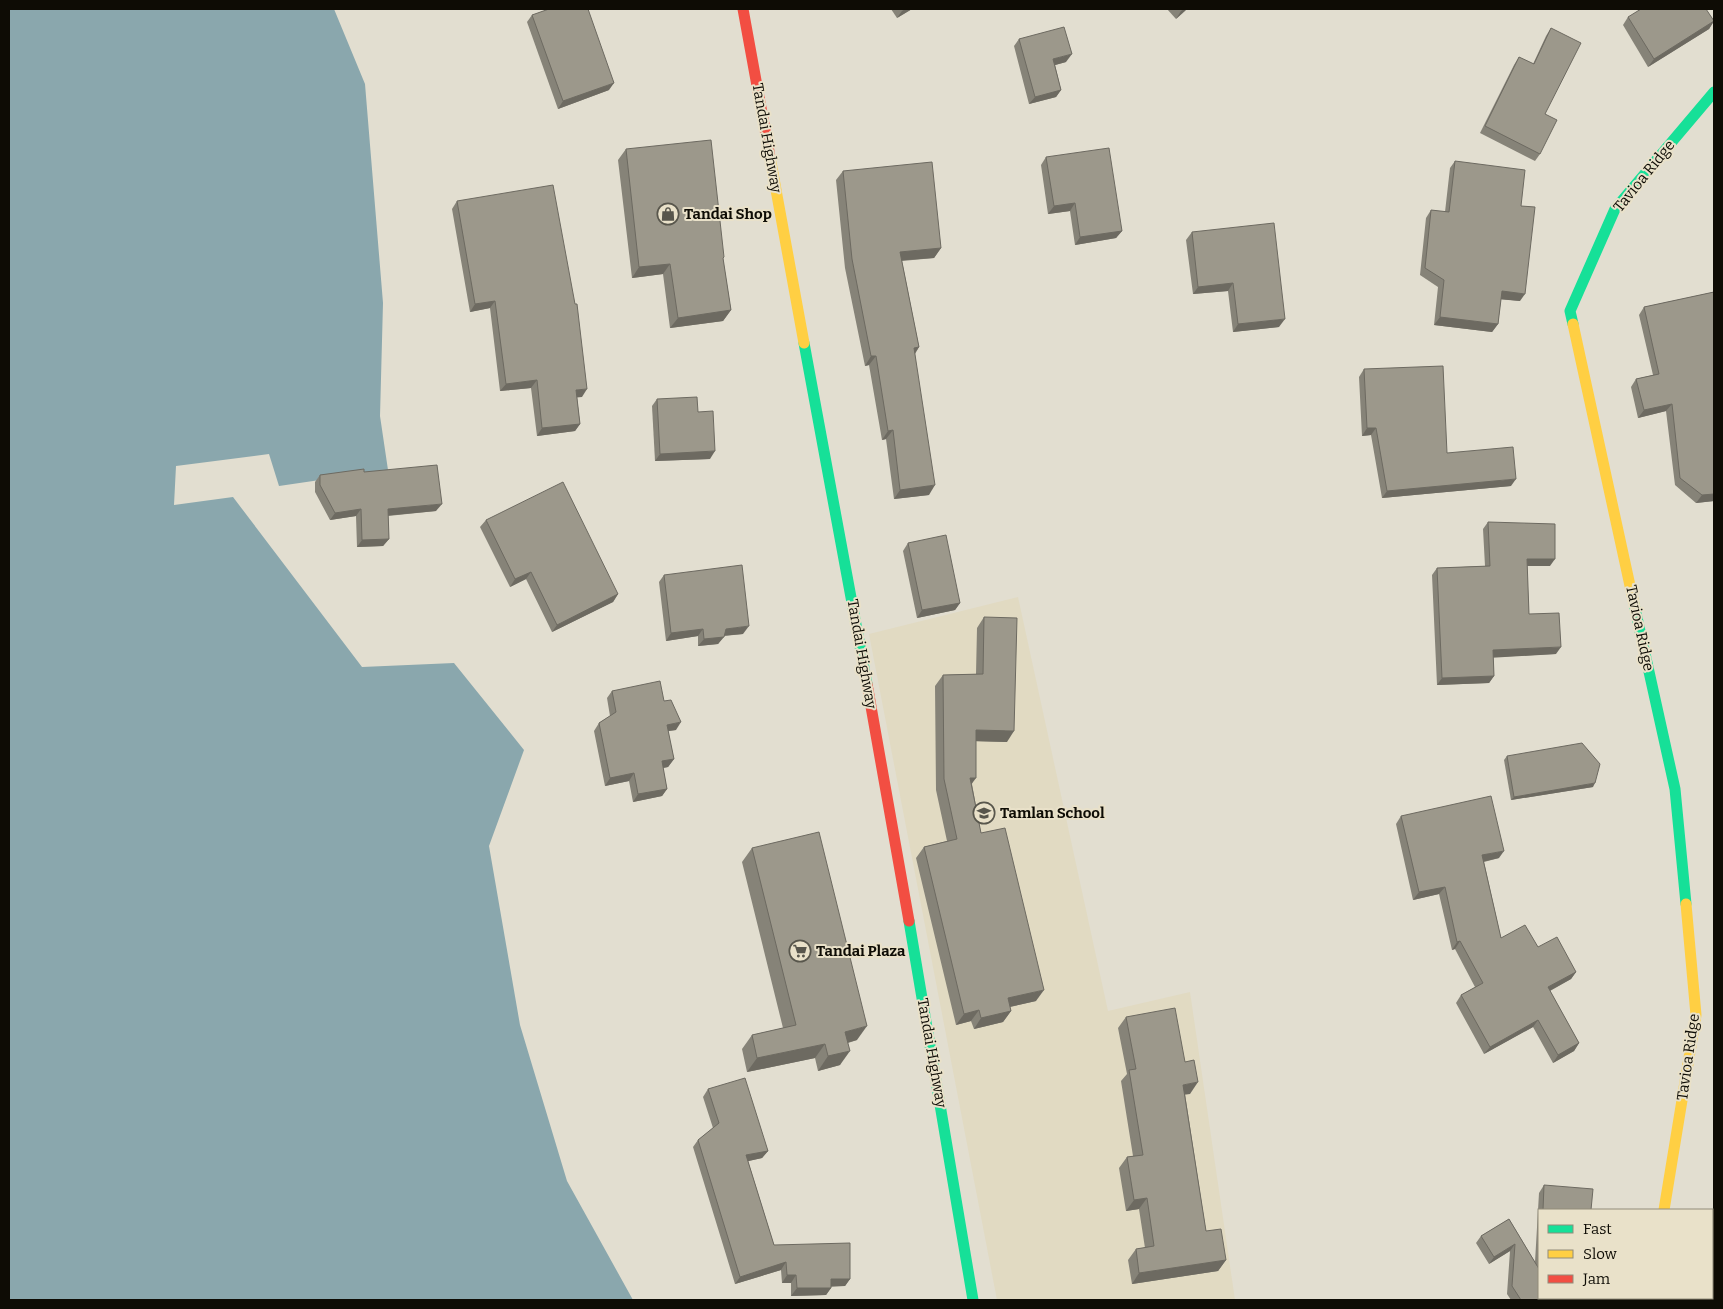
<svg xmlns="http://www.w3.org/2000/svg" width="1723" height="1309" font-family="Bitter,serif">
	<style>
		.built { fill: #e1dac2 }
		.water { fill: #8aa7ad }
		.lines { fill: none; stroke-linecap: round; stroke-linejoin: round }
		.street { stroke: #ada0a0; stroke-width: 25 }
		.fast { stroke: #16e098; stroke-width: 11 }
		.slow { stroke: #ffcf43; stroke-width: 11 }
		.jam { stroke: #f24e42; stroke-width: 11 }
		.wall { fill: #868378 }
		.shaded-wall { fill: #6d6a61 }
		.building { fill: #9c988b; stroke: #6d6a61 }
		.labels { text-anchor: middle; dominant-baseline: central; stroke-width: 4; stroke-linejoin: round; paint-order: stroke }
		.street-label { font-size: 15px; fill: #0e0c05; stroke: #e9e1c9 }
		.poi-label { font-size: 15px; font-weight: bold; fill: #0e0c05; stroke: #e9e1c9; text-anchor: start }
	</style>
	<rect width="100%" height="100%" fill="#e2ded0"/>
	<polygon class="built" points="1018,597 1108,1011 1190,992 1235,1300 997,1300 869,634"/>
	<polygon class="water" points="9,9 334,9 365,84 383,303 380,416 388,470 279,486 269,454 176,466 174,505 233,497 362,667 454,663 524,750 489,846 520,1025 567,1181 633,1300 9,1300"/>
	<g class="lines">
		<polyline class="street" points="1667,1298 1667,1300"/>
		<g class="fast">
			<polyline points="1573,324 1570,311 1615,209 1714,92"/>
			<polyline points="804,343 867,684"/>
			<polyline points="1634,604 1675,789 1686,904"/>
			<polyline points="909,921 973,1300"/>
		</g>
		<g class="slow">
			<polyline points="770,157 804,343"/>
			<polyline points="1573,324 1634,604"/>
			<polyline points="1664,1210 1696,1015 1686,904"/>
		</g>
		<g class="jam">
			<polyline points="743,9 770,157"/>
			<polyline points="867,684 909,921"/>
		</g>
	</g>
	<g class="wall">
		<polygon points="891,9 912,9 897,18"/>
		<polygon points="1167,9 1187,9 1176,19"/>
		<polygon points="532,15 609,90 558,109 527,22"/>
		<polygon points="1628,17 1714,21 1709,29 1648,67 1623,25"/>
		<polygon points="1551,28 1545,114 1540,154 1535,161 1480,133 1514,65 1519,57 1533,64 1546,36"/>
		<polygon points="1019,39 1066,62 1055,65 1061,90 1056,97 1029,104 1014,46"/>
		<polygon points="626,149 723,259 731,310 723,321 670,328 663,274 632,278 618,160"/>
		<polygon points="1046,157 1122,231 1116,238 1075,245 1070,211 1048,214 1041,165"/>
		<polygon points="1455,161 1521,206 1520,301 1501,299 1498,324 1492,332 1434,325 1438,287 1420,275 1426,218 1431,210 1445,212 1450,168"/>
		<polygon points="843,171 941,248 934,258 902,261 919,347 915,354 929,495 894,499 886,439 882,440 869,365 865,366 845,268 836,180"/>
		<polygon points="457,201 582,397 577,397 580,424 575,431 537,436 531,388 500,391 490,308 470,312 452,209"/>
		<polygon points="1192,232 1279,327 1233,332 1228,291 1193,294 1186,240"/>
		<polygon points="1714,292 1714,501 1696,503 1675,485 1666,411 1638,418 1631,387 1636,379 1653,375 1639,315 1644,307"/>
		<polygon points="1364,369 1447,453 1511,486 1382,498 1371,435 1362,436 1359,377"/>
		<polygon points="657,399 698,412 710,459 655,461 652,406"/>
		<polygon points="364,472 436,511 388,516 389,539 383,546 357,547 356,516 330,520 315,492 315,482 320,475"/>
		<polygon points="486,520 618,594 613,602 552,632 526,579 510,587 480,527"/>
		<polygon points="1488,522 1550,566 1527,566 1529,614 1556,654 1493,657 1494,676 1489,683 1437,685 1432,575 1437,568 1485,566 1483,529"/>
		<polygon points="908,543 960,603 955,610 917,618 903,551"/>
		<polygon points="664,575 743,634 724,636 718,644 698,646 698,636 666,641 659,582"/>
		<polygon points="984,617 1007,742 976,741 972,784 981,833 1036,1001 1010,1007 1011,1011 1003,1022 974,1029 971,1021 956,1025 916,858 924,847 947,841 936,790 935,686 943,675 976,674 977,628"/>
		<polygon points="612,691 664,701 676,730 668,731 674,759 668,767 663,768 667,789 662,796 633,802 629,781 605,786 594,731 599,723 610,716 607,698"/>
		<polygon points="1507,756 1593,787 1511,800 1504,760"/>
		<polygon points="1401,816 1499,858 1484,862 1501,938 1538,947 1576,972 1571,979 1550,991 1579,1043 1574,1051 1553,1063 1533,1027 1484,1054 1456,1003 1461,995 1475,987 1455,949 1452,950 1439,894 1413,900 1396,824"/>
		<polygon points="752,848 857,1040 848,1043 840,1065 818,1071 815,1058 747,1072 742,1049 752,1035 783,1028 742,862"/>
		<polygon points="1126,1017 1190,1094 1185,1094 1206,1231 1226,1260 1218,1271 1132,1284 1128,1260 1136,1249 1145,1248 1139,1209 1126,1211 1119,1168 1127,1157 1133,1156 1121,1081 1127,1074 1118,1028"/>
		<polygon points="708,1089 768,1151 762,1158 748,1161 774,1245 850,1279 845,1286 831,1286 831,1288 826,1295 791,1296 791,1283 782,1283 781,1270 735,1284 693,1147 698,1140 713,1128 703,1097"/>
		<polygon points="1544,1185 1591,1210 1539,1210 1539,1298 1566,1300 1511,1300 1507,1294 1510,1251 1489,1264 1476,1243 1481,1236 1509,1219 1535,1262 1539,1193"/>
	</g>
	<g class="shaded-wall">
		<polygon points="905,9 912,9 897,18 902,11"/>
		<polygon points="1184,9 1187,9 1176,19 1181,11"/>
		<polygon points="1714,21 1709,29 1648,67 1654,59"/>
		<polygon points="1072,54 1066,62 1048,67 1053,59"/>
		<polygon points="614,83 609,90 558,109 563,101"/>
		<polygon points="1061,90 1056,97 1029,104 1035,97"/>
		<polygon points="1075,203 1070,211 1048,214 1054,206"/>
		<polygon points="1122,231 1116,238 1075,245 1080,237"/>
		<polygon points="941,248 934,258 893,261 900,252"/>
		<polygon points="670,264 663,274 632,278 639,267"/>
		<polygon points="1233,283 1228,291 1193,294 1198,287"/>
		<polygon points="1502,291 1525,294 1520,301 1497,299"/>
		<polygon points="495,301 490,308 470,312 475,304"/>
		<polygon points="731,310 723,321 670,328 678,318"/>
		<polygon points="1440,317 1498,324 1492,332 1434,325"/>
		<polygon points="1285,319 1279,327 1233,332 1238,324"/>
		<polygon points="919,347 913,356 914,348"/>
		<polygon points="871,356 876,356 869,365 865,366"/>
		<polygon points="537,380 531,388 500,391 506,384"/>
		<polygon points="587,389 582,397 571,398 576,390"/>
		<polygon points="1672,404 1666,411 1638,418 1644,410"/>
		<polygon points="580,424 575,431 537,436 542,428"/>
		<polygon points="1367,428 1376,428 1371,435 1362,436"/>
		<polygon points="893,430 886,439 882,440 888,431"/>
		<polygon points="715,451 710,459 655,461 660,454"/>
		<polygon points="1516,479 1511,486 1382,498 1387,491"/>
		<polygon points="935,485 929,495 894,499 900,490"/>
		<polygon points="1714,494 1714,501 1696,503 1702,495"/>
		<polygon points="442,504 436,511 383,516 388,509"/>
		<polygon points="361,509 356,516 330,520 335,513"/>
		<polygon points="389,539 383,546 357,547 362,540"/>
		<polygon points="1527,559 1555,559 1550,566 1522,566"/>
		<polygon points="531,572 526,579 510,587 515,579"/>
		<polygon points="618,594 613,602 552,632 557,625"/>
		<polygon points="960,603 955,610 917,618 922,610"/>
		<polygon points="749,626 743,634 720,636 726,629"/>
		<polygon points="703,629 698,636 666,641 671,633"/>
		<polygon points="724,637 718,644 698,646 704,639"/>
		<polygon points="1561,647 1556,654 1488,658 1493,650"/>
		<polygon points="1494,676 1489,683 1437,685 1442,678"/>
		<polygon points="681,722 676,730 661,732 667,725"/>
		<polygon points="976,730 1014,731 1007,742 968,741"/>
		<polygon points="674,759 668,767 657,769 662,761"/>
		<polygon points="634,773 629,781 605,786 610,778"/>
		<polygon points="970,778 976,778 968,789"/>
		<polygon points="1595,783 1593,787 1511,800 1514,797"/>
		<polygon points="667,789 662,796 633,802 638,794"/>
		<polygon points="1504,851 1499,858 1477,863 1482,855"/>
		<polygon points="1445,887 1439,894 1413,900 1419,892"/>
		<polygon points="1460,941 1455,949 1452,950 1457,942"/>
		<polygon points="1576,972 1571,979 1542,995 1548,987"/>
		<polygon points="1044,990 1036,1001 1000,1009 1008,998"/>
		<polygon points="979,1010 971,1021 956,1025 964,1014"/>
		<polygon points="1011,1011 1003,1022 974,1029 981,1018"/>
		<polygon points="1538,1020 1533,1027 1484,1054 1490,1047"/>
		<polygon points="867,1026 857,1040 835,1046 845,1032"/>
		<polygon points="1579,1043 1574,1051 1553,1063 1558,1055"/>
		<polygon points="825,1044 815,1058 747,1072 757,1058"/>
		<polygon points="850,1051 840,1065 818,1071 828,1056"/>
		<polygon points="1198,1082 1190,1094 1175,1096 1183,1085"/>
		<polygon points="768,1151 762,1158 740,1163 746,1155"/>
		<polygon points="1147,1198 1139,1209 1126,1211 1134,1200"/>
		<polygon points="1515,1244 1510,1251 1489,1264 1494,1257"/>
		<polygon points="1226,1260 1218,1271 1132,1284 1139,1273"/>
		<polygon points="786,1262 781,1270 735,1284 740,1277"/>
		<polygon points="787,1275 796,1275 791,1283 782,1283"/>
		<polygon points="831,1279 850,1279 845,1286 826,1287"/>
		<polygon points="797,1288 831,1288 826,1295 791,1296"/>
		<polygon points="1556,1298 1574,1298 1566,1300 1548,1300"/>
	</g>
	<g class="building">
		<polygon points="549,9 588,9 614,83 563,101 532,15"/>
		<polygon points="1641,9 1706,9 1714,21 1654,59 1628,17"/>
		<polygon points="1064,27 1072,54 1053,59 1061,90 1035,97 1019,39"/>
		<polygon points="1551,28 1581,43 1545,114 1557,120 1540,154 1485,126 1519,57 1534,64"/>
		<polygon points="711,140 724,257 723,258 731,310 678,318 670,264 639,267 626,149"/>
		<polygon points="1109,148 1122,231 1080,237 1075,203 1054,206 1046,157"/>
		<polygon points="1455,161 1525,170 1521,206 1535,207 1525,294 1502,291 1498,324 1440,317 1444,280 1425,268 1431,210 1449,212"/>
		<polygon points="932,162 941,248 900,252 919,347 914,348 935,485 900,490 893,430 888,431 876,356 871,356 852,259 843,171"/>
		<polygon points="553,185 575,304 577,304 587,389 576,390 580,424 542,428 537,380 506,384 495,301 475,304 457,201"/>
		<polygon points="1274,223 1285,319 1238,324 1233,283 1198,287 1192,232"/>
		<polygon points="1714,292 1714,494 1702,495 1680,478 1672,404 1644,410 1636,379 1659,374 1644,307"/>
		<polygon points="1443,366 1447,453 1513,447 1516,479 1387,491 1376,428 1367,428 1364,369"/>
		<polygon points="697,397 698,412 713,411 715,451 660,454 657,399"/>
		<polygon points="437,465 442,504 388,509 389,539 362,540 361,509 335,513 320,485 320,475 364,469 364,472"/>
		<polygon points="563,482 618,594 557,625 531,572 515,579 486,520"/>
		<polygon points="1488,522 1555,524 1555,559 1527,559 1529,614 1559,613 1561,647 1493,650 1494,676 1442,678 1437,568 1490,566"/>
		<polygon points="946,535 960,603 922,610 908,543"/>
		<polygon points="742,565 749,626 726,629 724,637 704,639 703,629 671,633 664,575"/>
		<polygon points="984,617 1017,618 1014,731 976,730 976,778 970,778 981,833 1005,828 1044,990 1008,998 1011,1011 981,1018 979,1010 964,1014 924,847 957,839 944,779 943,675 983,674"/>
		<polygon points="660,681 664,701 671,700 681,722 667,725 674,759 662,761 667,789 638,794 634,773 610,778 599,723 616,712 612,691"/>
		<polygon points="1582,743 1600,764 1595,783 1514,797 1507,756"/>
		<polygon points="1491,796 1504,851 1482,855 1501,938 1525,925 1538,947 1557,937 1576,972 1548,987 1579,1043 1558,1055 1538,1020 1490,1047 1461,995 1483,983 1460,941 1457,942 1445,887 1419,892 1401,816"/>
		<polygon points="819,832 867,1026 845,1032 850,1051 828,1056 825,1044 757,1058 752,1035 796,1025 752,848"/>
		<polygon points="1175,1008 1185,1062 1194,1060 1198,1082 1183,1085 1206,1231 1221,1229 1226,1260 1139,1273 1136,1249 1154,1246 1147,1198 1134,1200 1127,1157 1143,1155 1129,1070 1136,1069 1126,1017"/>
		<polygon points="745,1078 768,1151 746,1155 774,1245 850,1243 850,1279 831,1279 831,1288 797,1288 796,1275 787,1275 786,1262 740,1277 698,1140 719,1123 708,1089"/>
		<polygon points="1544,1185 1593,1189 1591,1210 1543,1210"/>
		<polygon points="1509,1219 1539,1269 1539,1298 1556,1298 1548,1300 1521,1300 1512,1286 1515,1244 1494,1257 1481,1236"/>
	</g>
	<defs>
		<g id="shop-ring" transform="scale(1.125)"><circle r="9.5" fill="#e9e1c9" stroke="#58564c" stroke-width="1.5"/><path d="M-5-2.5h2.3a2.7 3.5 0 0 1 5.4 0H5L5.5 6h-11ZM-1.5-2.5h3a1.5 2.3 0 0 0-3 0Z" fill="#58564c"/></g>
		<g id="school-ring" transform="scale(1.125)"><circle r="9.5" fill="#e9e1c9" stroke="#58564c" stroke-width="1.5"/><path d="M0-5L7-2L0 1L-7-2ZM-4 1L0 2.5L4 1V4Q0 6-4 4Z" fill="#58564c"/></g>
		<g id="supermarket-ring" transform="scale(1.125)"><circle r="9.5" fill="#e9e1c9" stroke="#58564c" stroke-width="1.5"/><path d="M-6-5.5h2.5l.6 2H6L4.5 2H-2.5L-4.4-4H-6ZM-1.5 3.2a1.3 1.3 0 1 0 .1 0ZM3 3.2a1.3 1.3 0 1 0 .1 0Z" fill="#58564c"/></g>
	</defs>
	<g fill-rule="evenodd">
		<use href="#shop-ring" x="668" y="214"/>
		<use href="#school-ring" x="984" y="813"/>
		<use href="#supermarket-ring" x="800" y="951"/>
	</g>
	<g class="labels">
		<g class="street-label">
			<text transform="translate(767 138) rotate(80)">Tandai Highway</text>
			<text transform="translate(1644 176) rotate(-51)">Tavioa Ridge</text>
			<text transform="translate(1640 628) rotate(78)">Tavioa Ridge</text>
			<text transform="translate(862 654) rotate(80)">Tandai Highway</text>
			<text transform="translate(932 1053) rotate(80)">Tandai Highway</text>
			<text transform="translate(1688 1057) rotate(-82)">Tavioa Ridge</text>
		</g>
		<g class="poi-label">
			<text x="684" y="214">Tandai Shop</text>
			<text x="1000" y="813">Tamlan School</text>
			<text x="816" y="951">Tandai Plaza</text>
		</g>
	</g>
	<rect width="1723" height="1309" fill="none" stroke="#0e0c05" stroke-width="20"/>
	<rect x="1538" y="1209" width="175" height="90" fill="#e9e1c9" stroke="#918c7b"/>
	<rect x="1548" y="1225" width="25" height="8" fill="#16e098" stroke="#918c7b"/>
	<text x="1583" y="1234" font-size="15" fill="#0e0c05">Fast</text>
	<rect x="1548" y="1250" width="25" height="8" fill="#ffcf43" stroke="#918c7b"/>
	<text x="1583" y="1259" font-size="15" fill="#0e0c05">Slow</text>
	<rect x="1548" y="1275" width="25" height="8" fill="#f24e42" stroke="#918c7b"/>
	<text x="1583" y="1284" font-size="15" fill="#0e0c05">Jam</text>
</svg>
